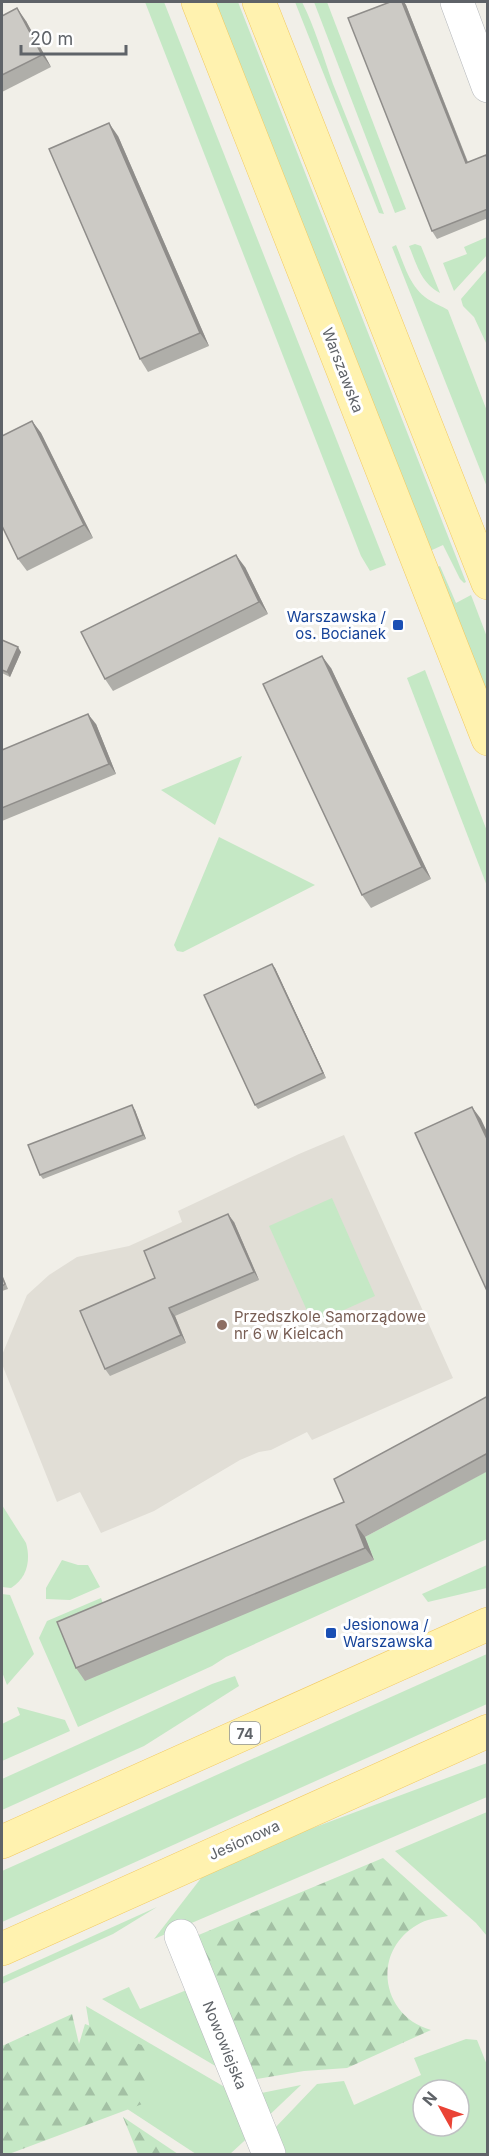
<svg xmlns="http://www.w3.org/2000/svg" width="489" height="2156" font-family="Inter,sans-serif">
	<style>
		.education { fill: #e1ded6 }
		.green { fill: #c5e8c5; fill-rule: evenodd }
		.forest { fill: url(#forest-firs) }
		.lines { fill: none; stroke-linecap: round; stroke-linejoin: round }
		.minor-casing { stroke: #b5b8bc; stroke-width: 34 }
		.major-casing { stroke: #f2c960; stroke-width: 34 }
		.minor { stroke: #fff; stroke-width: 33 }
		.major { stroke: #fff2af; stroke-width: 33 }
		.wall { fill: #afaea9 }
		.shaded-wall { fill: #8f8d8a }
		.building { fill: #cccac5; stroke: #8f8d8a; stroke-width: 1.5 }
		.transit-dot { fill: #1a4fb4; stroke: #fff; stroke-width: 2 }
		.education-dot { fill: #8d6e63; stroke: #fff; stroke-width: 2 }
		.labels { text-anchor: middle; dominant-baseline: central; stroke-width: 6; stroke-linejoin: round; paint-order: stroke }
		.shield { fill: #fff; stroke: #8f9295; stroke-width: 1.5 }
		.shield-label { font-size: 14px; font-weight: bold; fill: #5f6368 }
		.street-label { font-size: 15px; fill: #5f6368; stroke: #fff }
		.transit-label { font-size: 15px; fill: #164399; stroke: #fff; text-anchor: end }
		.education-label { font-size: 15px; fill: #785e54; stroke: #fff; text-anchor: start }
	</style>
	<defs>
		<pattern id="forest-firs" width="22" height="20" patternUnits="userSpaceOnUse" patternTransform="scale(1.5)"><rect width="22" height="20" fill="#c5e8c5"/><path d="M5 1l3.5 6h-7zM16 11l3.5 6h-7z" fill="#a3c0a4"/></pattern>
	</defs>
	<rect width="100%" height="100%" fill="#f1efe8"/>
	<polygon class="education" points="344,1135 453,1378 312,1440 307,1432 271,1450 259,1452 240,1460 154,1511 101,1533 80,1492 57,1502 2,1364 2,1355 27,1295 49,1275 77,1257 129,1246 158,1233 182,1222 178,1211 299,1154"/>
	<g class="green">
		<polygon points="145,2 164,2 386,565 370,571 361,556"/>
		<polygon points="214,2 238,2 466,582 464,583 460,579 443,545 430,551"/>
		<path d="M295,2H302C315,28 323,56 333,84C350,127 368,170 384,214L379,213Z"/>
		<polygon points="314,2 327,2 406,209 395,213"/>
		<polygon points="487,237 487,255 454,291 443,263 467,254 464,247"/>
		<path d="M415,244L421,246L440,293C421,283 417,265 409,246Z"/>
		<path d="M396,245C405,266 410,289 431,301C437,305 442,306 448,310L487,411V487L392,247Z"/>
		<polygon points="487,269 487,268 487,345 474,317 463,306 461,299"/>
		<polygon points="440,566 456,603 471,595 487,637 487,701 435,568"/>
		<polygon points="425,670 487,831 487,886 407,678"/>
		<polygon points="242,756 215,825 161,790"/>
		<polygon points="219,837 315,885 183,952 177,951 174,945"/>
		<polygon points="332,1198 375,1296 313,1324 269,1226"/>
		<polygon points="487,1471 487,1539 226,1657 212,1666 78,1727 39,1638 47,1621 101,1598 108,1617 374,1560 365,1537"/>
		<path d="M2,1505L26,1543C31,1561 27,1578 11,1588L2,1587Z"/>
		<polygon points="62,1560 78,1565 88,1565 100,1587 70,1600 46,1599 46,1588"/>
		<polygon points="487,1565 487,1588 428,1602 422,1594"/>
		<polygon points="2,1594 10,1595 34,1654 7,1685 2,1672"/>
		<polygon points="487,1654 487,1704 2,1922 2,1871"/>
		<polygon points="235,1676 239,1686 144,1746 2,1810 2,1779 212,1684"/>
		<polygon points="17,1707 65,1720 70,1731 2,1761 2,1724 20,1715"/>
		<polygon points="487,1763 487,1797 154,1939 205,1873 302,1832"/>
		<polygon points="487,1812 487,1936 476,1923 395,1851"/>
		<polygon points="157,1907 113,1934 2,1984 2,1977"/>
		<polygon points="129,1987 140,2009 194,1987 234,2077 102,1999"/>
		<polygon points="86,2006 240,2096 255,2131 230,2154 196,2154 112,2099 101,2096"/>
		<path d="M466,2039L477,2040L487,2065V2154H281L273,2130L317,2084L344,2081L354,2105L421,2075L414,2058ZM423,2090H459V2126H423Z"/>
		<polygon points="301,2085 261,2123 251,2095"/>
	</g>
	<g class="forest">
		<path d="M383,1858L448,1916C438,1918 426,1919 417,1925C371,1952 381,2016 431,2030L347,2068L304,2071L246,2081L189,1939Z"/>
		<polygon points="72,2014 79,2044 85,2024 147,2047 145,2103 9,2154 2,2154 2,2046"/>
		<polygon points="123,2117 178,2154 138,2154"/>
	</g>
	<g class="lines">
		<g class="minor-casing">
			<g id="minor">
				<polyline points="457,2 488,86"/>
				<polyline points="181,1936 269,2154"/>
			</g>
		</g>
		<g class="major-casing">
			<g id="major">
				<polyline points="198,2 488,739"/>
				<polyline points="259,2 488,583"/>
				<polyline points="2,1842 488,1624"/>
				<polyline points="2,1949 488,1731"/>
			</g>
		</g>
		<use href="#minor" class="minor"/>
		<use href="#major" class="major"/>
	</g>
	<g class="wall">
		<polygon points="390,2 404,2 406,5 468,162 488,158 488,218 437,239 432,231"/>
		<polygon points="2,16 26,21 51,67 2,92"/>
		<polygon points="118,136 209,346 148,372 140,359"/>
		<polygon points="32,421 41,433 93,538 27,571 18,559"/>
		<polygon points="245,567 268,614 113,691 105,679"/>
		<polygon points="2,640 21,652 10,677 2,673"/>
		<polygon points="331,668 431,879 371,908 362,895"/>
		<polygon points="96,724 116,774 2,821 2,750"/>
		<polygon points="275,968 326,1078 258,1109 255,1105"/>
		<polygon points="135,1110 146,1139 43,1179 40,1175"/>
		<polygon points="234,1222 259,1280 175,1316 186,1343 110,1376 105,1369 155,1278"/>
		<polygon points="2,1274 8,1289 2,1291"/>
		<polygon points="488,1396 488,1471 365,1537 374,1560 85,1681 76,1668 344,1502"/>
	</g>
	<g class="shaded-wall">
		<polygon points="402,2 404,2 406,5 471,171 466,163"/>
		<polygon points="17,8 26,21 51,67 42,55"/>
		<polygon points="109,123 118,136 209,346 200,333"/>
		<polygon points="32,421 41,433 93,538 84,525"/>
		<polygon points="236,555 245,567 268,614 259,602"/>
		<polygon points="18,647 21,652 10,677 7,672"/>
		<polygon points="322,656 331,668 431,879 422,867"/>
		<polygon points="88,714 96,724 116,774 109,764"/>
		<polygon points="272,964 275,968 326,1078 323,1073"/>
		<polygon points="132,1105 135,1110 146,1139 143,1135"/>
		<polygon points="472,1107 481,1119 488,1134 488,1141"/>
		<polygon points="228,1214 234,1222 259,1280 254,1272"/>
		<polygon points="169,1308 175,1316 186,1343 181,1335"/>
		<polygon points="356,1525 365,1537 374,1560 365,1548"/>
	</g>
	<g class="building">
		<polygon points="390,2 402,2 466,163 486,155 488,160 488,209 432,231 348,18"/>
		<polygon points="17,8 42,55 2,75 2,16"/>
		<polygon points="109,123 200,333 140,359 49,149"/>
		<polygon points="32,421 84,525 18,559 2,526 2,436"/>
		<polygon points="236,555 259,602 105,679 81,632"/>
		<polygon points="2,640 18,647 7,672 2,670"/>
		<polygon points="322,656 422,867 362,895 263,684"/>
		<polygon points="88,714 109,764 2,808 2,750"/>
		<polygon points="272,964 323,1073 255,1105 204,995"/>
		<polygon points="132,1105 143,1135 40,1175 28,1145"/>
		<polygon points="472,1107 488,1141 488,1293 415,1133"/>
		<polygon points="228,1214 254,1272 169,1308 181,1335 105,1369 80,1311 155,1278 144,1251"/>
		<polygon points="2,1277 5,1284 2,1286"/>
		<polygon points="488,1396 488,1453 356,1525 365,1548 76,1668 57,1622 344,1502 334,1479"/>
	</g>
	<g class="transit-dot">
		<rect x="392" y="619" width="12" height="12" rx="3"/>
		<rect x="325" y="1627" width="12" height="12" rx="3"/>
	</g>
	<circle class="education-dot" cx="222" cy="1325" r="6"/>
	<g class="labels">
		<rect class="shield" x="230" y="1722" width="30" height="22" rx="4.5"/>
		<g class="shield-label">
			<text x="245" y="1733">74</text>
		</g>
		<g class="street-label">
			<text transform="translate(343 370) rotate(69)">Warszawska</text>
			<text transform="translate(244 1840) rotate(-24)">Jesionowa</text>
			<text transform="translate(225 2045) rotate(68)">Nowowiejska</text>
		</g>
		<g class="transit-label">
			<text x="386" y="616">Warszawska /<tspan x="386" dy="17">os. Bocianek</tspan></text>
			<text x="343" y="1624" text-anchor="start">Jesionowa /<tspan x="343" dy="17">Warszawska</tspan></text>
		</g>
		<g class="education-label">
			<text x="234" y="1316">Przedszkole Samorządowe<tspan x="234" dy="17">nr 6 w Kielcach</tspan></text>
		</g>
	</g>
	<rect width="489" height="2156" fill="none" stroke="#5f6368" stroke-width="6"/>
	<g transform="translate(441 2108) rotate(310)"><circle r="28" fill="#ffffff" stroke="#bfc1c3" stroke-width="1.5"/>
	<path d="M0-4.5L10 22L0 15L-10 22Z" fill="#ea4335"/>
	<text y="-9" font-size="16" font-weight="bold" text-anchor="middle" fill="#5f6368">N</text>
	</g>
	<path d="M21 45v9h105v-9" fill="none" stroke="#5f6368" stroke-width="3"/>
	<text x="30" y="45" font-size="18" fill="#5f6368" stroke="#ffffff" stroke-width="4.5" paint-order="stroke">20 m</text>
</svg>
